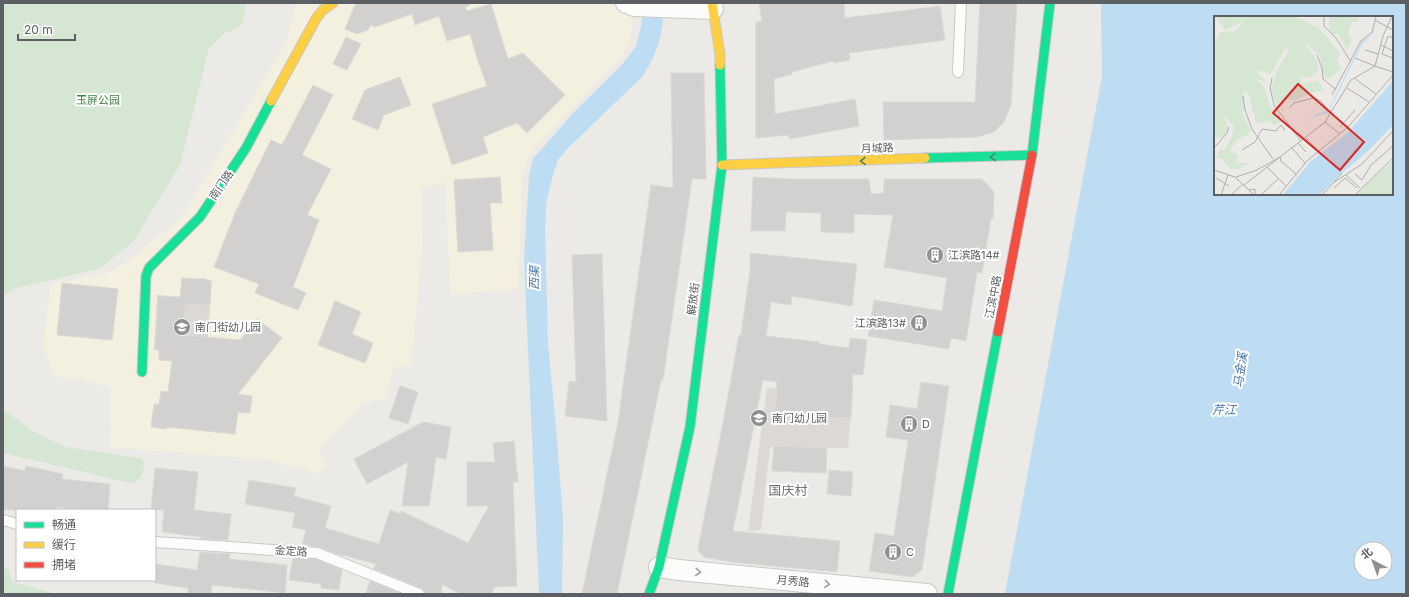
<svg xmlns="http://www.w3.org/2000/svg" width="1409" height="597" font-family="Inter,'Noto Sans SC',sans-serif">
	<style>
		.commercial { fill: #f4f0e0 }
		.education { fill: #dcd9d5 }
		.green { fill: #d5e6d3 }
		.water { fill: #beddf3; fill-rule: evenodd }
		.building { fill: #d3d1cf; stroke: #dbd9d6 }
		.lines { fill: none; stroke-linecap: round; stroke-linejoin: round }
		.lane-casing { stroke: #c8c9c8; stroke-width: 12 }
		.street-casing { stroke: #c8c9c8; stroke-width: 22 }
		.fast-casing { stroke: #c7c7c7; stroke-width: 11 }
		.slow-casing { stroke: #c7c7c7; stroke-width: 11 }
		.jam-casing { stroke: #c7c7c7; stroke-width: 11 }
		.lane { stroke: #fcfcfb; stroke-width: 10 }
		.street { stroke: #fcfcfb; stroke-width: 20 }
		.fast { stroke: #16e098; stroke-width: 9 }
		.slow { stroke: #ffcf43; stroke-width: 9 }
		.jam { stroke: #f24e42; stroke-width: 9 }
		.oneway { stroke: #4a8071 }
		.oneway2 { stroke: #9c9ea0 }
		.labels { text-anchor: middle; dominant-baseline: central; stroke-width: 4; stroke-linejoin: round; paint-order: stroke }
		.park-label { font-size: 11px; fill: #3c833f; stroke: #fff }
		.street-label { font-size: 11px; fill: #5c6064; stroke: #fff }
		.poi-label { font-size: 11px; fill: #5c6064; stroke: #fff; text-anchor: start }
		.water-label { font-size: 12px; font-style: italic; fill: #4878a9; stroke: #fff }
		.quarter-label { font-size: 13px; fill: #6d7276; stroke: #fff }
		.inset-road { fill: none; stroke: #aeafae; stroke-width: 1 }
		.view { fill: #d62828; fill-opacity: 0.15; stroke: #d62828; stroke-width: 2 }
		.inset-edge { fill: none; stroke: #5c6064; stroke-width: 2 }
	</style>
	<rect width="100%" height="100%" fill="#eceae6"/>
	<polygon class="commercial" points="296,3 630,3 633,21 630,39 621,58 537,145 526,161 522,182 518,289 451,295 445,182 421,189 422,245 411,365 394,367 386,398 363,403 318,448 326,465 317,473 270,460 109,447 111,386 55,375 43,347 51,284 105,274 130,260 182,217 286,43"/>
	<g class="education">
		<polygon points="182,278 212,280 206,364 159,360 159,350 154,350 157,295 180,297"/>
		<polygon points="767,388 853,389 848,448 770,447 761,530 748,531"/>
	</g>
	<g class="green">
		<polygon points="3,3 246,3 243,22 238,28 223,34 209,48 180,165 133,242 98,269 16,288 3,296"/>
		<path d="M3,409L33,431L66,447L139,458L143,460C146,472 141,481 130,483L3,453Z"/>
		<polygon points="3,566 9,570 11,580 13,582 56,594 3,594"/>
	</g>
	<g class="water">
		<polygon points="660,3 663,22 660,39 653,58 643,76 567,149 558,160 553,175 547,199 545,226 548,344 556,427 563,518 562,594 539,594 524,260 529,175 533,159 575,111 619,68 629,56 636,46 641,27 642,13"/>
		<path d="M1101,3H1406V594H1005L1102,76ZM1215,17H1392V194H1215ZM1361,549H1385V573H1361Z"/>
	</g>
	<g class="building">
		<polygon points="361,3 470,3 470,5 465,7 467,11 491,4 508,59 523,53 565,95 527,133 517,123 483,137 488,153 452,165 432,104 487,86 478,61 470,34 447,41 439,16 415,25 412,14 375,27 371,25 368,30 357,34 345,29 355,5"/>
		<polygon points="759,3 844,3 845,18 940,6 945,40 849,53 850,60 834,63 833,61 792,72 792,74 774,79 775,114 855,99 859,126 789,139 789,135 756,138 756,22 762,21"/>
		<polygon points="980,3 1017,3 1011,105 1004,122 994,132 977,137 884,140 883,102 975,102"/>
		<polygon points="346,37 361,44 347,70 333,64"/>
		<polygon points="671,73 704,73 706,179 692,179 663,380 661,380 617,594 582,594 618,422 651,185 673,188"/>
		<polygon points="400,77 411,105 384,115 378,130 352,119 365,90"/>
		<polygon points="313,85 333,95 302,155 331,169 307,215 319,220 293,287 306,293 298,310 255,293 259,284 214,267 235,213 271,140 282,145"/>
		<polygon points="500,177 502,203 490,203 493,250 458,252 454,180"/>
		<polygon points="753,177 787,179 869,179 871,194 884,193 884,179 982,179 994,192 993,219 991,218 982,273 977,272 966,341 951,338 949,349 868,336 874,300 942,311 947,278 884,267 893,215 854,214 854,233 821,232 821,213 786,212 785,231 751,231"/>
		<polygon points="750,253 857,264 852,306 792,296 791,305 771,302 766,336 819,342 819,344 849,348 850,338 867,340 863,375 853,374 851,418 775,416 777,382 763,380 733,531 840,541 837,572 731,562 704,557 700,553 698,548 724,418 739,335 741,335 750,270"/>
		<polygon points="602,254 607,421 565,416 569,381 576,382 572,255"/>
		<polygon points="182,278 206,279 211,284 210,305 185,304 183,335 240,340 257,319 282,338 238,394 252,396 250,413 238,412 235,434 167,427 167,429 151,427 154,404 159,404 161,391 168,392 172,361 159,360 159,350 155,350 158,296 180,297"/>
		<polygon points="62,283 118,289 112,340 57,335"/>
		<polygon points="335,301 361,312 352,334 373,343 365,363 318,345"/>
		<polygon points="921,382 949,386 922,570 912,577 869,571 875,533 894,536 908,440 886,437 890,405 917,409"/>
		<polygon points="400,386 418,392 408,424 389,418"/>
		<polygon points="423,422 451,427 446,459 436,457 429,506 402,506 408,462 367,484 354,459"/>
		<polygon points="514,441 518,482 513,482 517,586 495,587 491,594 460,594 442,584 441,594 425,594 424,590 421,588 374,569 376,564 343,555 343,556 319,547 302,545 306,530 292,527 295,513 245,504 249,480 296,488 294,496 331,506 325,528 379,544 390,510 401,514 401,511 468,543 489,506 467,506 467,462 495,462 493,443"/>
		<polygon points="774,446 827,448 826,473 772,471"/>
		<polygon points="3,466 25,471 26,466 63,474 62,479 110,484 108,510 86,510 56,507 55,510 3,510"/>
		<polygon points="155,468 198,472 194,510 231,514 228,540 201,539 201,537 162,532 164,510 151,510"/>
		<polygon points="829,470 853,472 851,496 827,494"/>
		<polygon points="200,552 230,554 229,559 287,565 285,593 212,585 211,594 188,594 188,588 155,583 155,564 197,570"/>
		<polygon points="293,558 316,559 342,570 339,590 321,588 321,584 289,580"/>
		<polygon points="370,581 402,594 366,594"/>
	</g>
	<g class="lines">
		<g class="lane-casing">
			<g id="lane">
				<polyline points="958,72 961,3"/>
				<polyline points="3,520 17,524"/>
				<polyline points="155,542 317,553 419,594"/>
			</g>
		</g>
		<g class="street-casing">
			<g id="street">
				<polyline points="626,3 634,6 713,9"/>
				<polyline points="659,567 679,570 927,594"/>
			</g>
		</g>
		<g class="fast-casing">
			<g id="fast">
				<polyline points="1032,155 1050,3"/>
				<polyline points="925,158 1032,155"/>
				<polyline points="142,372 146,276 149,268 200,217 246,148 271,101"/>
				<polyline points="649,594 659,567 690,427 722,165 720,65"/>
				<polyline points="948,594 998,332"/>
			</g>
		</g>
		<g class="slow-casing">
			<g id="slow">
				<polyline points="712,3 720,54 720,65"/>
				<polyline points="271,101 317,17 323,10 333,3"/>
				<polyline points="722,165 925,158"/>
			</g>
		</g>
		<g class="jam-casing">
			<polyline id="jam" points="998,332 1032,155"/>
		</g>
		<use href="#lane" class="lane"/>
		<use href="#street" class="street"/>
		<use href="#fast" class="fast"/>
		<use href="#slow" class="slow"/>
		<use href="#jam" class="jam"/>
	</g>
	<defs><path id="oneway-chevron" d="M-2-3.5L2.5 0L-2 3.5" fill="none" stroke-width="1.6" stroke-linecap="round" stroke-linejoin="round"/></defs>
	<g class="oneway">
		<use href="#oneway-chevron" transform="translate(993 157) rotate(178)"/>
		<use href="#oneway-chevron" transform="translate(863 161) rotate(178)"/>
	</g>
	<g class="oneway2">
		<use href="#oneway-chevron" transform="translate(698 572) rotate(5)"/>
		<use href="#oneway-chevron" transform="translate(827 584) rotate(5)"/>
	</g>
	<defs>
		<g id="building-disc" transform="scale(0.9)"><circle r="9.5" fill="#8e9092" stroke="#fff"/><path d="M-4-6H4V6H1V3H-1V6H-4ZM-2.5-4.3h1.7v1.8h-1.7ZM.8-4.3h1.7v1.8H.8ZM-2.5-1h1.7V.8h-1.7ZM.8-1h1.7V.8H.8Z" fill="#fff"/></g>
		<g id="school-disc" transform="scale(0.9)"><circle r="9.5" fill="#8e9092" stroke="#fff"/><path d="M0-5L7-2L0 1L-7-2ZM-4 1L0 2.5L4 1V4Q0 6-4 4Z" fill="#fff"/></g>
	</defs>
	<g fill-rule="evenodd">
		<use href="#building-disc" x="935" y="255"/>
		<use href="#building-disc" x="919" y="323"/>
		<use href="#school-disc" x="182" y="327"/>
		<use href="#school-disc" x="759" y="418"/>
		<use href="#building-disc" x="909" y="424"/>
		<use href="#building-disc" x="893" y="552"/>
	</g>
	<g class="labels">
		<g class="park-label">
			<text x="98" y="100">玉屏公园</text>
		</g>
		<g class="street-label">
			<text transform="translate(877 148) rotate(-2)">月城路</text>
			<text transform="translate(221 185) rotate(-56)">南门路</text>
			<text transform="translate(993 297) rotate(-79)">江滨中路</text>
			<text transform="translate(693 299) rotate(-83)">解放街</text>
			<text transform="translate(291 551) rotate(4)">金定路</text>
			<text transform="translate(793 581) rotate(5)">月秀路</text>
		</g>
		<g class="poi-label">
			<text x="948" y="255">江滨路14#</text>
			<text x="906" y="323" text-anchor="end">江滨路13#</text>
			<text x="195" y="327">南门街幼儿园</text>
			<text x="772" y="418">南门幼儿园</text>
			<text x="922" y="424">D</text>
			<text x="906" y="552">C</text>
		</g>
		<g class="water-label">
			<text transform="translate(534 278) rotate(-89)">西渠</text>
			<text transform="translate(1240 370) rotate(-82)">马金溪</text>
			<text x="1224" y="409">芹江</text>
		</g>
		<g class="quarter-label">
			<text x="788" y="490">国庆村</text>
		</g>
	</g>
	<g transform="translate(1214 16)">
		<rect width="179" height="179" fill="#eceae6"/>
		<path d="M1,0H81L106,13L126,37L123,44L127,52L115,63L110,60L105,38L90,27L102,43L105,54L97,62L86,60L88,68L104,64L110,75L99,76L80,85L71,82L67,86L71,97L60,85L57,72L66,48L74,37L73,29L57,58L45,54L44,57L52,65L42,63L50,71L56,89L67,106L61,109L54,105L42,107L34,76H29L30,94L28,96L36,114L33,119L23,123L16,135L24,139L22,147H35L25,153H17L8,143L2,142L6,133L10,134L17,123L20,111L10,99L14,112L11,119L6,123L0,119V29L7,16L21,15L31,5L11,14ZM115,0H145L144,6H138L134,17L138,24L133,34L124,18H119L115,14ZM179,144V179H143L148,173Z" fill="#d5e6d3"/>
		<path d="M163,0L159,18L148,28L114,97L101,100L84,119L102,98L114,95L142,37L148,25L158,18ZM179,65V109L152,137L123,161L106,179H69L96,146L133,117Z" fill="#beddf3"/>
		<path class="inset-road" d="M110,0V10L122,22L137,46M161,4L179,14M179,22L174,20L168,38L179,42M167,29L179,35M151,34L164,38M103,39L108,52L109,63L121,73M141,42L161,50M161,50L179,56M58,62L56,72L60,89L87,125M140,62L162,78M133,72L155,86M118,79L147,25L158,16L162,0M29,80L31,94L38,113L59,143M75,92L80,87L99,82L107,85L117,98M111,106L126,118M126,111L141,94M92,122L104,135M84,127L92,136M77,131L91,147M0,132L13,117L15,111M28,134L41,126L48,113L62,115L67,109L71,115M66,141L67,145L82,158M53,151L72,170M0,154L21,161L40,179M141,158L148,164L157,149L179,130M132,159L146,172M22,161L43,154L66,141M2,162L15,170M119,167L128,157M30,169L111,106L137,64L161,50L169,20L178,0M120,172L131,162L143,172M35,174L41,173V179M7,179L14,159M17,179L29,168M47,179L64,163M65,179L94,144L134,111L179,59M108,179L119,167L148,148L179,115M141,179L179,142"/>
		<path class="view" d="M84,68L150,126L126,154L59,97Z"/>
		<rect width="179" height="179" class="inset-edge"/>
	</g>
	<rect width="1409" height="597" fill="none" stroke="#5c6064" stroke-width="8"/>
	<rect x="16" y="509" width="140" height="72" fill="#ffffff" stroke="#bebfc1"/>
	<rect x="24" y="522" width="20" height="6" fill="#16e098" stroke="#bebfc1"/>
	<text x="52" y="529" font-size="12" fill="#5c6064">畅通</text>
	<rect x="24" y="542" width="20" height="6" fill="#ffcf43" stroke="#bebfc1"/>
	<text x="52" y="549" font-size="12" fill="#5c6064">缓行</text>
	<rect x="24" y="562" width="20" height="6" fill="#f24e42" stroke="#bebfc1"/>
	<text x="52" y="569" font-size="12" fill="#5c6064">拥堵</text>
	<g transform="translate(1373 561) rotate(319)"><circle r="19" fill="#ffffff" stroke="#bebfc1"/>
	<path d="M0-3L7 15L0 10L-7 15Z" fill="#8e9092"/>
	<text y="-6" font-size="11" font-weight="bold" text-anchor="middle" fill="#5c6064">北</text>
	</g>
	<path d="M18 34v6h57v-6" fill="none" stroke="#5c6064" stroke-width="2"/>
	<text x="24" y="34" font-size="12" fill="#5c6064" stroke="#ffffff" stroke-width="3" paint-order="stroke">20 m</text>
</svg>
